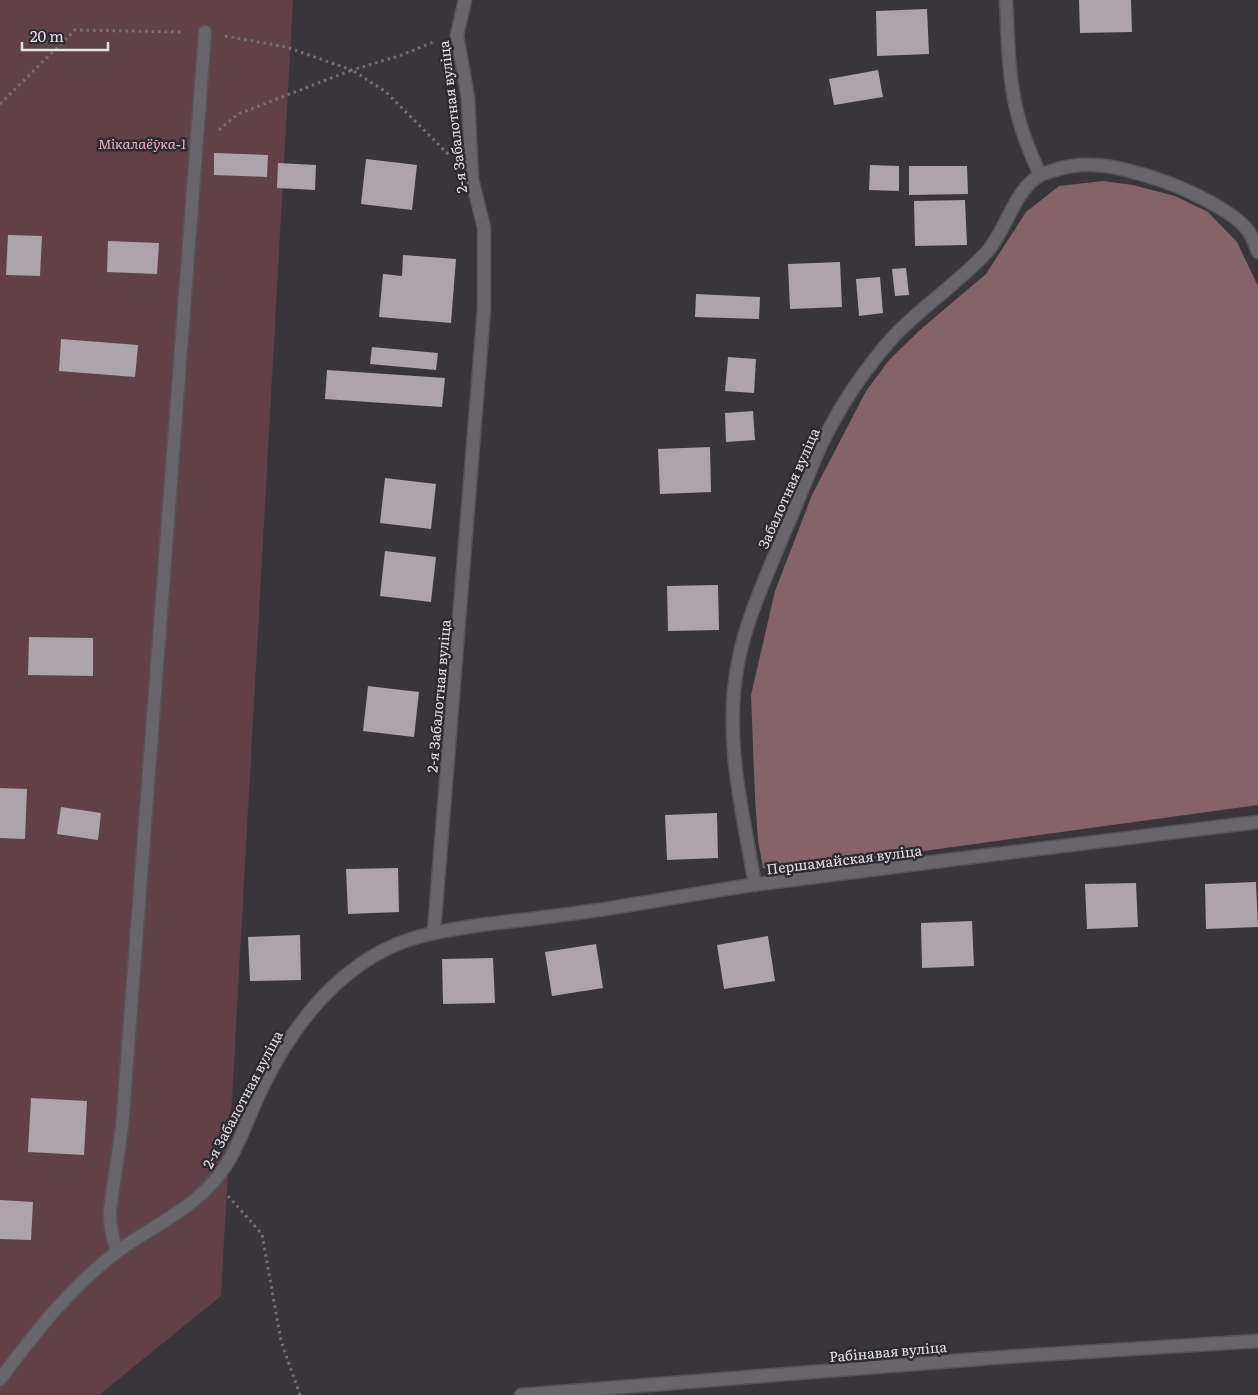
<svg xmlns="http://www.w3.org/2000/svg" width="1258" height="1395" font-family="Literata,serif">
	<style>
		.green { fill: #604148 }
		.forest { fill: #866269 }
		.building { fill: #aca4aa }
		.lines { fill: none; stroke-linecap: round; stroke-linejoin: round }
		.minor-casing { stroke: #565359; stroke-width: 15 }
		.path { stroke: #737176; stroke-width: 3; stroke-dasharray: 2.5 4; stroke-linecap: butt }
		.minor { stroke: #68656b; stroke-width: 12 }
		.labels { text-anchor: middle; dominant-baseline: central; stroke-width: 5; stroke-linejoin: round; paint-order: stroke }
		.street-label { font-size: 14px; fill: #e4e2e6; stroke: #2d2b31 }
		.park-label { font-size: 14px; font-style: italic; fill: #f0afbd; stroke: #2d2b31 }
	</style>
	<rect width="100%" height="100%" fill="#38353b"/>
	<polygon class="green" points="0,0 293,0 221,1296 99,1395 0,1395"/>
	<polygon class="forest" points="1103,181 1133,185 1175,196 1208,212 1237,242 1258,286 1258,805 779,871 763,868 758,840 755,798 751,695 775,591 812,495 866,391 890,359 921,329 986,274 1026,212 1059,186"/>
	<g class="building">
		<polygon points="1079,0 1131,0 1132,32 1080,33"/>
		<polygon points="927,9 929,54 877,56 876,11"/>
		<polygon points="878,70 883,97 834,105 829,79"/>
		<polygon points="214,153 268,155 267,177 214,175"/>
		<polygon points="366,159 417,165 412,210 361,204"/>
		<polygon points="278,163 316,165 315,190 277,188"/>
		<polygon points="870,165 899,166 899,191 869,190"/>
		<polygon points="909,166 967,166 968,194 909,195"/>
		<polygon points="965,200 967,245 915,246 914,201"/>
		<polygon points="8,235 42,236 40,276 6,275"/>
		<polygon points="108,241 159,243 157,274 107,272"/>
		<polygon points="403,255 456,259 451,323 379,317 383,274 402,276"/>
		<polygon points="840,262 842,307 790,309 788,264"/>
		<polygon points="906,268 909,295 895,296 892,269"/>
		<polygon points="880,277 883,313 859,316 856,279"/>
		<polygon points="696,294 760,297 759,319 695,317"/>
		<polygon points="61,339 138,345 135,377 59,371"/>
		<polygon points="372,347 438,353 436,370 370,364"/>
		<polygon points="728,357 756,359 754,393 725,391"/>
		<polygon points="327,370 445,378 442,407 325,399"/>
		<polygon points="753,411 755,440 726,442 725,413"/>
		<polygon points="710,447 711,492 660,494 658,449"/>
		<polygon points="385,478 436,484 431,529 380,523"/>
		<polygon points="385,551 436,557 431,602 380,596"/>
		<polygon points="718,585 719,630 668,631 667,586"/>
		<polygon points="29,637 93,638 93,676 28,675"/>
		<polygon points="368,686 419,692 414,737 363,731"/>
		<polygon points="0,788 27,789 25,839 0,838"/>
		<polygon points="61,807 101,813 98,840 57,834"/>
		<polygon points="717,813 718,858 667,860 665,815"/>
		<polygon points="398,868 399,912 348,914 346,869"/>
		<polygon points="1256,882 1258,927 1206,929 1205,884"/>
		<polygon points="1136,883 1138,927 1087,929 1085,884"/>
		<polygon points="972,921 974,966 922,968 921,923"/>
		<polygon points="300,935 301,980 250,981 248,937"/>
		<polygon points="768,936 775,981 724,989 717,945"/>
		<polygon points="596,944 603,988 552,996 545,952"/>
		<polygon points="493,958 495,1003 443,1004 442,959"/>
		<polygon points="31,1098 87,1101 84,1155 28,1152"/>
		<polygon points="0,1200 33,1202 31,1240 0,1239"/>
	</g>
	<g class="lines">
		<g class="minor-casing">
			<g id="minor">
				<path d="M1006,0C1008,38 1008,79 1018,116C1023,137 1032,156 1040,175"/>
				<path d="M755,885C743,813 723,737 738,663C746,619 767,575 784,533C797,504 808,474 821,445C840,406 866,367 895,335C923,306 958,283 986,253C1007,230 1012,193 1040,175C1044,173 1050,172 1055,170C1092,158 1127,169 1163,181C1186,189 1236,212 1249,232C1253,238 1255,245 1258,252"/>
				<polyline points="434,931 484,309 484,228 472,179 468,98 457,35 465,0"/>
				<path d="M117,1252C112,1237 109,1224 110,1209L122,1127L205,32"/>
				<path d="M0,1379C36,1332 66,1292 114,1254C147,1229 188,1212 215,1180C234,1158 244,1128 256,1101C282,1043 319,988 375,955C411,934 448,930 488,924C522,920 557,916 591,911C647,903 703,892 759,884C925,862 1092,843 1258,822"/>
				<polyline points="521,1395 1004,1357 1258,1341"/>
			</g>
		</g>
		<g class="path">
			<polyline points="225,36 286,47 352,70 399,56 436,41"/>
			<polyline points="0,104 75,30 184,32"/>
			<polyline points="219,130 238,114 352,70 386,92 449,155"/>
			<polyline points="228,1196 262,1234 281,1341 300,1395"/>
		</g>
		<use href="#minor" class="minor"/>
	</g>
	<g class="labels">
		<g class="street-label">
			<text transform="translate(452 117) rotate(-97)">2-я Забалотная вуліца</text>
			<text transform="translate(788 488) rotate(-66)">Забалотная вуліца</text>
			<text transform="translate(438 696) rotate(-85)">2-я Забалотная вуліца</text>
			<text transform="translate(844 859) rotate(-7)">Першамайская вуліца</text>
			<text transform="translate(242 1099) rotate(-62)">2-я Забалотная вуліца</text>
			<text transform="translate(888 1351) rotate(-5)">Рабінавая вуліца</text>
		</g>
		<g class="park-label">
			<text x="142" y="143">Мікалаёўка-1</text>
		</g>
	</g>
	<path d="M22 42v8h86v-8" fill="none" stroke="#e4e2e6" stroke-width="2.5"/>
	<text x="30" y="42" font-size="15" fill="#e4e2e6" stroke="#2d2b31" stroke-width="4" paint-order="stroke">20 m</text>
</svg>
